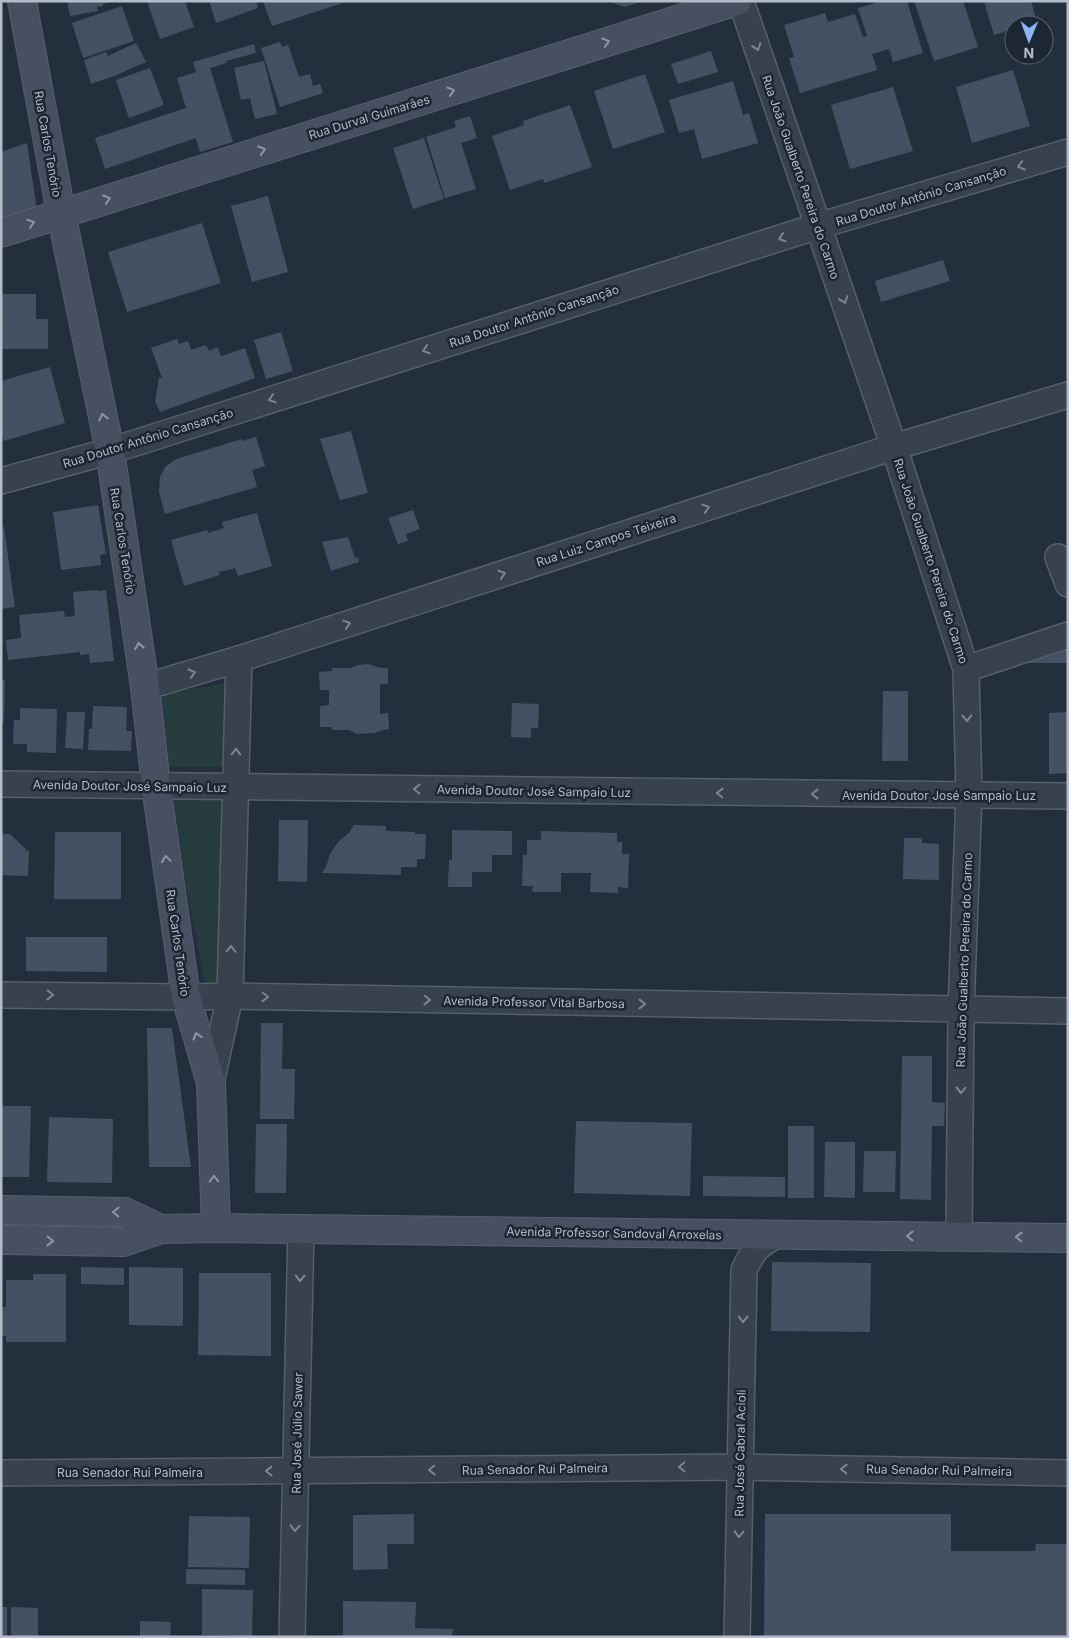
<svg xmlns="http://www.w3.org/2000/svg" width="1069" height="1638" font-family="Inter,sans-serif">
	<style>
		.green { fill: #263c3f }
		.building { fill: #455162 }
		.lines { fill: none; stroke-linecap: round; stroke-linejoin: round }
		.street-casing { stroke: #565f6c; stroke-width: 28 }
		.secondary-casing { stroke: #565f6c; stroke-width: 30 }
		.street { stroke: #38414e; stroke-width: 25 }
		.secondary { stroke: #465061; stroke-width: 28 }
		.oneway { stroke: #8e96a5 }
		.oneway2 { stroke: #7c8592 }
		.labels { text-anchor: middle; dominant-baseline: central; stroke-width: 5; stroke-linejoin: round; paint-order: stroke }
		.street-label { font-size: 12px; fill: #b4bcc9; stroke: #1d2633 }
	</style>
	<rect width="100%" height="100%" fill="#242f3e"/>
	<g class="green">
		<polygon points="233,682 231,767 167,767 159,695"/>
		<polygon points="201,793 220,796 230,803 220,985 205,982 170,806 177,799"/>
	</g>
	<g class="building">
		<polygon points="67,1 111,1 111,2 103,4 103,6 97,7 98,11 70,16"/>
		<polygon points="147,1 185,1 194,27 160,39"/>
		<polygon points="209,1 256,1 258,8 216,23"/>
		<polygon points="263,1 345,1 346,2 272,26"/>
		<polygon points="608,1 641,1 641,2 624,7"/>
		<polygon points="874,1 907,1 923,53 893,62 889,49 872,54 877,70 800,93 789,58 794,57 784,25 825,13 828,22 855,14 863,37 867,36 858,8 875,3"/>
		<polygon points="914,1 963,1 978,47 934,61"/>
		<polygon points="984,1 1031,1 1037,22 1027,25 1014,25 1014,29 994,35"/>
		<polygon points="122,6 134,41 83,58 72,23"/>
		<polygon points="280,42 282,47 288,45 299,77 310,74 313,86 320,84 323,93 280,107 261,48"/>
		<polygon points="136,43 146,62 114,76 91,84 84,60 106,52 108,56"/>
		<polygon points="254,44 256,53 226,61 227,63 210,68 233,142 200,152 196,138 105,169 95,138 186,108 177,78 196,72 193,62"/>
		<polygon points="711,51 718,72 678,84 671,64"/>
		<polygon points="264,61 277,114 255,119 250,98 241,100 234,68"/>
		<polygon points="150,68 164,105 129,118 116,80"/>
		<polygon points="1013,70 1030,126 972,143 956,87"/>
		<polygon points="645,74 665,132 613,149 594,91"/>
		<polygon points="733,81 743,115 749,113 758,143 702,159 694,129 679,133 669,100"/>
		<polygon points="893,87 913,151 850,169 831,105"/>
		<polygon points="570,105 592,167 544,183 543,179 510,190 492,136 524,125 523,121"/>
		<polygon points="470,116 477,138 461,143 476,189 445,198 426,137 456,127 454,121"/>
		<polygon points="424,138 444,199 413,209 393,148"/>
		<polygon points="27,143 38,217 1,228 1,152"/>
		<polygon points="268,196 288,272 252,282 231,206"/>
		<polygon points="202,223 221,283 127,312 108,252"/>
		<polygon points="943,260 950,281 881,302 875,281"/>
		<polygon points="1,294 36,294 36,319 48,319 48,349 1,349"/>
		<polygon points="281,332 293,371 266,379 254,340"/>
		<polygon points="177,339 179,344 188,341 191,350 206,345 209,351 218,347 221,356 245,348 255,378 160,412 155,401 159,378 162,378 151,348"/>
		<polygon points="50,367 65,423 4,441 1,433 1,381"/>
		<polygon points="351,431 368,493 340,500 320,439"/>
		<polygon points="256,437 265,466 252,470 257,487 165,514 159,492 160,477 165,467 176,459 242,439 243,441"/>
		<polygon points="98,505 106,554 100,555 101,565 61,570 53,512"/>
		<polygon points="413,510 420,529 406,534 408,541 398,544 388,518"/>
		<polygon points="257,513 272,566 238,576 235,568 219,572 220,575 184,586 171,540 207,530 208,533 224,528 222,522"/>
		<polygon points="1,527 4,527 15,607 1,609"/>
		<polygon points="348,537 355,558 358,557 359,562 331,571 322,542"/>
		<polygon points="98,590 98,591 106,590 114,661 90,663 89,654 80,655 80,652 8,660 6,640 21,638 19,615 64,611 65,617 75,616 73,592"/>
		<polygon points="1068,639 1068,663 993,663"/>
		<polygon points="368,664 381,668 388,668 388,684 380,684 380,714 388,713 389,729 383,730 375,733 357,734 349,730 332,730 331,727 320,727 320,706 329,705 329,690 320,690 319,672 332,671 332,668 350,668 357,665"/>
		<polygon points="1,680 5,680 4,723 1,723"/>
		<polygon points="883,691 908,691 908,761 882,761"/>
		<polygon points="512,703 539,704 538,728 531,728 531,738 511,737"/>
		<polygon points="93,706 127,707 126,731 132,731 131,751 88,750 89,729 92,729"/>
		<polygon points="20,708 57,709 56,753 27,752 27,744 13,744 14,720 20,720"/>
		<polygon points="67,712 85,712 83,749 65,748"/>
		<polygon points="1068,712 1068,773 1049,774 1049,713"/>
		<polygon points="279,820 308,820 307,882 278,881"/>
		<polygon points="354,825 386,826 386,831 415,832 415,834 426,834 425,859 417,859 417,867 401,867 401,875 322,873 327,864 330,854 338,842 349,833"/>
		<polygon points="452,830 512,831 512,855 492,855 492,872 472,872 472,887 448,887 449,860 452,860"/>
		<polygon points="541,831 617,833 617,842 622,842 622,854 629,854 628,888 618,887 618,893 590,892 591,873 561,873 561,892 532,892 533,886 522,886 523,855 527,855 527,840 541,840"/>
		<polygon points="55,832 121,832 121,899 54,899"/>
		<polygon points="1,834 10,834 29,852 28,876 1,875"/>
		<polygon points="904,838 922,838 922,843 939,844 939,880 903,879"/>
		<polygon points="26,937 107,937 107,972 26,971"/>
		<polygon points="261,1023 283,1023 282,1069 295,1069 294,1119 260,1119"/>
		<polygon points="147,1028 172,1028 191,1167 149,1167"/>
		<polygon points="902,1056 932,1056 932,1102 945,1103 944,1126 932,1126 931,1200 900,1199"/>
		<polygon points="1,1106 31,1106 29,1177 1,1177"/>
		<polygon points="49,1117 113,1119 112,1183 47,1182"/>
		<polygon points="576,1121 692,1123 690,1196 574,1193"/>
		<polygon points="256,1124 287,1124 286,1193 255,1193"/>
		<rect x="788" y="1126" width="26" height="72"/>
		<polygon points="825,1142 855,1142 855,1198 824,1197"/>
		<polygon points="864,1151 896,1151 895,1192 863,1192"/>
		<polygon points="703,1176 785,1177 785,1197 703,1196"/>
		<polygon points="772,1262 871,1263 870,1332 771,1331"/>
		<polygon points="81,1267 124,1268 124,1285 81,1284"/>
		<polygon points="129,1267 183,1268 183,1326 129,1325"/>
		<polygon points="199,1273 271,1273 271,1356 198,1355"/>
		<polygon points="33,1274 66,1274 66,1342 6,1342 6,1336 1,1336 1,1307 6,1307 6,1280 33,1280"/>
		<polygon points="414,1514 414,1544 387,1544 388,1569 353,1570 353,1515"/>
		<polygon points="765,1514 951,1514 951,1551 1035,1551 1036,1544 1068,1544 1068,1637 764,1637"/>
		<polygon points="189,1516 250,1517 249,1568 188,1567"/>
		<polygon points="186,1569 245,1570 245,1585 186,1584"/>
		<polygon points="202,1589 253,1590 252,1636 202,1635"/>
		<polygon points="343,1601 416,1602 415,1628 453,1629 452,1637 343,1637"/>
		<rect x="1" y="1607" width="6" height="30"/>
		<polygon points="11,1607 38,1608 38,1637 11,1637"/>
		<polygon points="140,1621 171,1622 170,1637 140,1637"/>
	</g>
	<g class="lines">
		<g class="street-casing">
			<g id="street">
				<polyline points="741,1 894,447 966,669 969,795 961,1010 959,1236"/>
				<polyline points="1,481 110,451 818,226 1068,152"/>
				<polyline points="1058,557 1068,584"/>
				<polyline points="966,669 1068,635"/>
				<polyline points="145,687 239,659 894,447 1068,395"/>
				<polyline points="1,784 1068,796"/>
				<polyline points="1,995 186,997 230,996 1068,1011"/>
				<polyline points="211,1083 230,996 239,659"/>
				<polyline points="1,1473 740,1467 1068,1473"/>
				<polyline points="292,1637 301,1229"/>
				<path d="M737,1637L744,1270C754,1249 757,1246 778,1234"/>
			</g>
		</g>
		<g class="secondary-casing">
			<g id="secondary">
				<polyline points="22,1 61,213 110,451 145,687 156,786 186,997 211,1083 216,1228"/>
				<polyline points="1,233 737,1"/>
				<polyline points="1,1210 125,1212 161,1229"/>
				<polyline points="1,1240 123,1242 161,1229 216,1228 1068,1238"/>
			</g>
		</g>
		<use href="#street" class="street"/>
		<use href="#secondary" class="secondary"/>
	</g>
	<defs><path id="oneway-chevron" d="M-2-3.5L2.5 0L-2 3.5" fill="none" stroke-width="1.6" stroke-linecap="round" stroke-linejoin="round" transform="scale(1.25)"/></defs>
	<g class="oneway">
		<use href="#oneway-chevron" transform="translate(606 42) rotate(-17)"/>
		<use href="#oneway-chevron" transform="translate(451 91) rotate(-17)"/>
		<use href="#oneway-chevron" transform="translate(262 150) rotate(-17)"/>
		<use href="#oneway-chevron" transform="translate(107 199) rotate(-17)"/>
		<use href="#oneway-chevron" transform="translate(31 223) rotate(-19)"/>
		<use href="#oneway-chevron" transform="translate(103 417) rotate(-102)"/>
		<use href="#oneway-chevron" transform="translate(139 646) rotate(-99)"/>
		<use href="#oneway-chevron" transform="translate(166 859) rotate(-98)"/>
		<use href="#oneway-chevron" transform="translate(197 1036) rotate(-106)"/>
		<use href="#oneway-chevron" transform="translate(214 1179) rotate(-92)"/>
		<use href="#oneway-chevron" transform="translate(116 1212) rotate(-179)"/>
		<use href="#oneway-chevron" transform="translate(910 1236) rotate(-179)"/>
		<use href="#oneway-chevron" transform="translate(1019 1237) rotate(-179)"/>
		<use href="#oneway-chevron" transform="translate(50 1241) rotate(1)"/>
	</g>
	<g class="oneway2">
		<use href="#oneway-chevron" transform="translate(757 47) rotate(71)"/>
		<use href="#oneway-chevron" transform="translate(1021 166) rotate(163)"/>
		<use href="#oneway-chevron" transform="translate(782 238) rotate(162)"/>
		<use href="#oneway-chevron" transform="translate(844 300) rotate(71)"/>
		<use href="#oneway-chevron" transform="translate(426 350) rotate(162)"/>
		<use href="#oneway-chevron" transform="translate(272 399) rotate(162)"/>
		<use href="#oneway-chevron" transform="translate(706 508) rotate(-18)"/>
		<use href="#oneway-chevron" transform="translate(502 574) rotate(-18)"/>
		<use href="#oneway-chevron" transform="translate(347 624) rotate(-18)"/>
		<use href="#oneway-chevron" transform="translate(192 673) rotate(-17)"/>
		<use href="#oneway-chevron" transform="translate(967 718) rotate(89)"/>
		<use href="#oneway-chevron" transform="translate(236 752) rotate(-88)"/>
		<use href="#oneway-chevron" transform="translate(417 789) rotate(-179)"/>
		<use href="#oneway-chevron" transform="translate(720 793) rotate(-179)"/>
		<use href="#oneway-chevron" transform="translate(815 794) rotate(-180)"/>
		<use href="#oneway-chevron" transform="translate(231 949) rotate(-89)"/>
		<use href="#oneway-chevron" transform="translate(50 995) rotate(1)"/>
		<use href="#oneway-chevron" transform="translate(265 997) rotate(1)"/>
		<use href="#oneway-chevron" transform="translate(427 1000) rotate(1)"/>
		<use href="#oneway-chevron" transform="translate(642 1004) rotate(1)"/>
		<use href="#oneway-chevron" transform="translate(961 1090) rotate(91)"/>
		<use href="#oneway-chevron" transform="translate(300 1278) rotate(91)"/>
		<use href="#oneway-chevron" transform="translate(743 1319) rotate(91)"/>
		<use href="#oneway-chevron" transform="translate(682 1467) rotate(179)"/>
		<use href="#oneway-chevron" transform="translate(844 1469) rotate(-179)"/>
		<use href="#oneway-chevron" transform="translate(432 1470) rotate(179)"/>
		<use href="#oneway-chevron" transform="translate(269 1471) rotate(180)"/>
		<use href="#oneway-chevron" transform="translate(295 1528) rotate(92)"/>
		<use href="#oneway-chevron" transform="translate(739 1534) rotate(91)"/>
	</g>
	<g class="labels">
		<g class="street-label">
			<text transform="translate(369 117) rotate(-17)">Rua Durval Guimarães</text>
			<text transform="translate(48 144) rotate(80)">Rua Carlos Tenório</text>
			<text transform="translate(801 177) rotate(71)">Rua João Gualberto Pereira do Carmo</text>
			<text transform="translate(921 196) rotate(-17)">Rua Doutor Antônio Cansanção</text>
			<text transform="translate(534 316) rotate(-18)">Rua Doutor Antônio Cansanção</text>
			<text transform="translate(148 438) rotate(-17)">Rua Doutor Antônio Cansanção</text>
			<text transform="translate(606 540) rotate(-18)">Rua Luiz Campos Teixeira</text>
			<text transform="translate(123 541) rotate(81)">Rua Carlos Tenório</text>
			<text transform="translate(931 561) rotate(72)">Rua João Gualberto Pereira do Carmo</text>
			<text transform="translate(130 786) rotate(1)">Avenida Doutor José Sampaio Luz</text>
			<text transform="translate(534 791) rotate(1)">Avenida Doutor José Sampaio Luz</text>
			<text x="939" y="795">Avenida Doutor José Sampaio Luz</text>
			<text transform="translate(178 943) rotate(82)">Rua Carlos Tenório</text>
			<text transform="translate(964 960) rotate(-88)">Rua João Gualberto Pereira do Carmo</text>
			<text transform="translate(534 1002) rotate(1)">Avenida Professor Vital Barbosa</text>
			<text transform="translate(614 1233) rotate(1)">Avenida Professor Sandoval Arroxelas</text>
			<text transform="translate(297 1433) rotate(-89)">Rua José Júlio Sawer</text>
			<text transform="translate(740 1453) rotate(-89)">Rua José Cabral Acioli</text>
			<text transform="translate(535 1469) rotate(-1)">Rua Senador Rui Palmeira</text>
			<text transform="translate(939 1470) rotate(1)">Rua Senador Rui Palmeira</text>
			<text x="130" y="1472">Rua Senador Rui Palmeira</text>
		</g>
	</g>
	<rect width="1069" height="1638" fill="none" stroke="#b4bcc9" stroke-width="5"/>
	<g transform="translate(1029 40) rotate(181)"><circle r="24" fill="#1d2633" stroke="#59626f"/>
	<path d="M0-4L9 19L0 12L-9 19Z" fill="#8ab4f8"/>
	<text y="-8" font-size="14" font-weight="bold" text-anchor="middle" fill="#b4bcc9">N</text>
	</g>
</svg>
